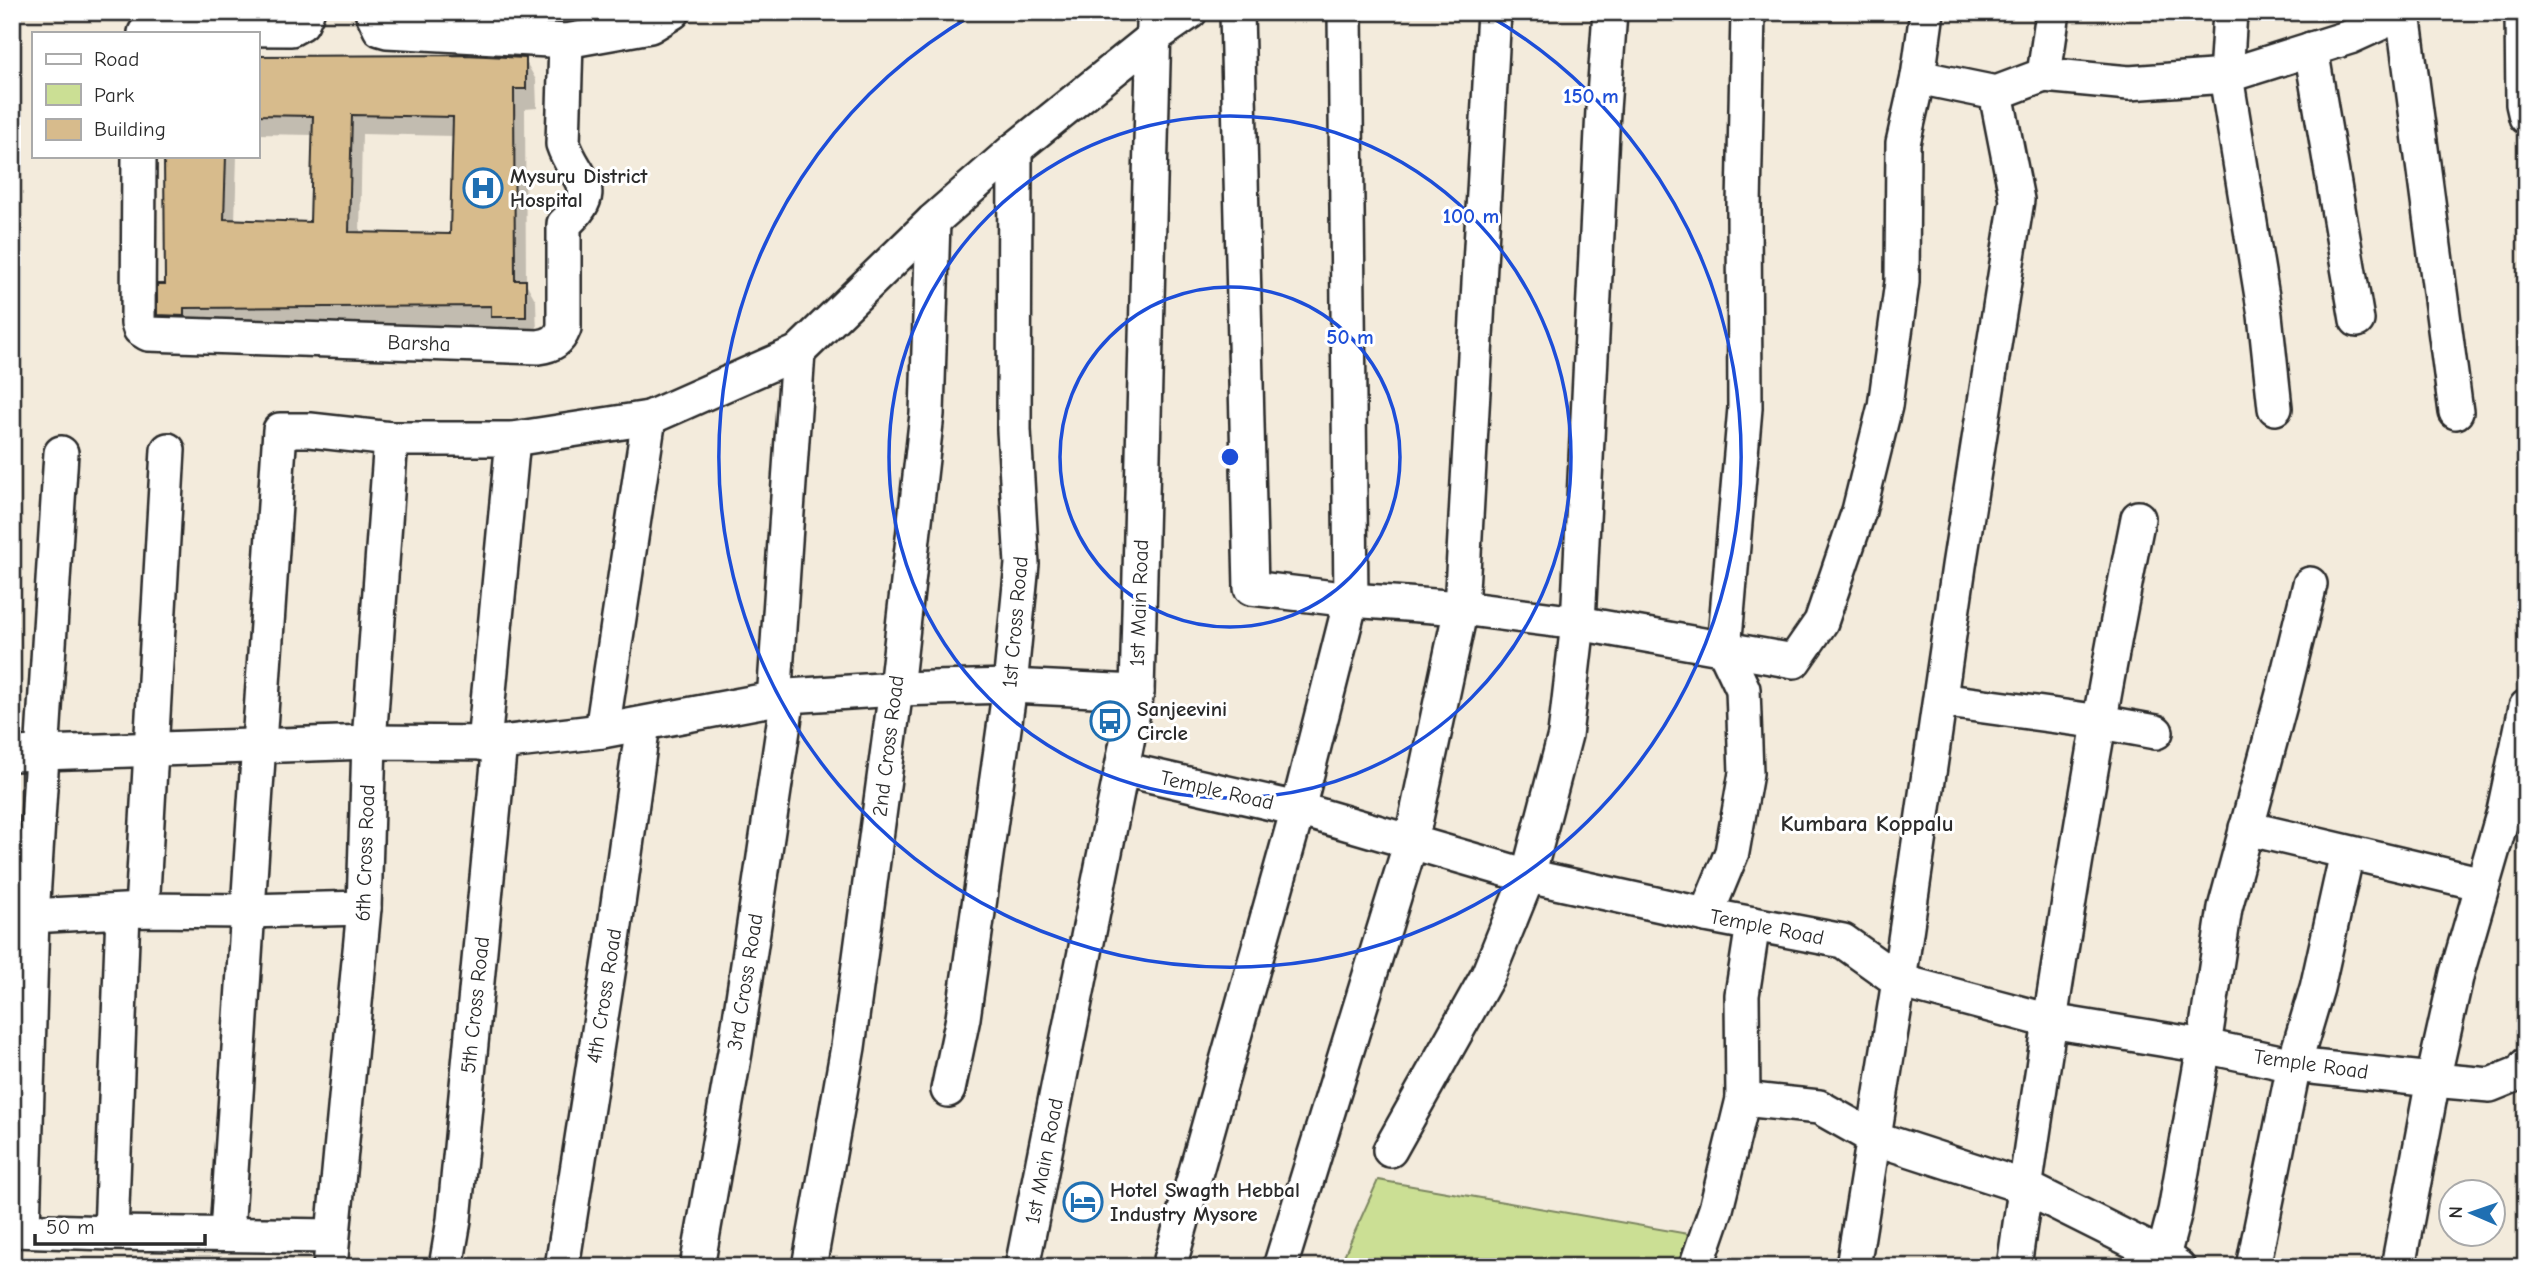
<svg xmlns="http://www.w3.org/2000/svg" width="2538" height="1279" font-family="'Comic Neue',sans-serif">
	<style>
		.green { fill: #cbdf94; stroke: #7b8560; stroke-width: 2 }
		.shadow { fill: #0003; fill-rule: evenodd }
		.building { fill: #d7bb8c; stroke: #2b2b2b; stroke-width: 2; fill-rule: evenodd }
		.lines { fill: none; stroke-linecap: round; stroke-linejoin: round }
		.minor-casing { stroke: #2b2b2b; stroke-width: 38 }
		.minor { stroke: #fff; stroke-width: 33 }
		.ring { fill: none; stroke: #1d4ed8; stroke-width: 3.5 }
		.labels { text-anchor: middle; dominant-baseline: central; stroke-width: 6; stroke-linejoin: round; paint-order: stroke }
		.poi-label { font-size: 21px; font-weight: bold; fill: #2b2b2b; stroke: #fff; text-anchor: start }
		.street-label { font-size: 21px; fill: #2b2b2b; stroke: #fff }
		.neighbourhood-label { font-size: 23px; font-weight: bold; fill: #2b2b2b; stroke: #fff }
		.centre { fill: #1d4ed8; stroke: #fff; stroke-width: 3.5 }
		.ring-label { font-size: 21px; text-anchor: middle; font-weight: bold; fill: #1d4ed8; stroke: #fff; stroke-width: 6; stroke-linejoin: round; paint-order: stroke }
	</style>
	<rect width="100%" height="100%" fill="#f3ebdc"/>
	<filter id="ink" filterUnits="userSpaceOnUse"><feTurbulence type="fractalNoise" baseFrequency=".0143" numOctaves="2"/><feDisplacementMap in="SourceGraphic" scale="14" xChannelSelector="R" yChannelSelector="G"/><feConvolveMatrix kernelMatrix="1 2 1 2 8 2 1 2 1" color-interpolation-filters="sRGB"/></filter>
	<g filter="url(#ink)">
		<polygon class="green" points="1378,1180 1694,1235 1684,1267 1339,1267"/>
		<path class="shadow" d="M257,57L525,60L536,80L537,108L525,109L526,283L536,301L537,336H505L498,326L194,327L171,335L159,315L167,286L166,156H237L235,221L312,223L314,135L257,134ZM362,134L454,136L451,236L360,234Z"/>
		<path class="building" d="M465,55L526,58V89H514L515,280H526V317H491V306L184,308V316L157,315V284H165L164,156H226L224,219L310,222L313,116L257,115V56ZM352,115L453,117L450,234L349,232Z"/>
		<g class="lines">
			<g class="minor-casing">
				<g id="minor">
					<polyline points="372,12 380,29 387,31 566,41 650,26 673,12"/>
					<polyline points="1237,12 1251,588 1351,600 1461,608 1578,623 1794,661 1821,622 1859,511 1885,406 1902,282 1903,143 1918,77"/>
					<polyline points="2230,12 2226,76 2265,315 2275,408"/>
					<polyline points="2522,12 2523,104 2526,117"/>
					<polyline points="2403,13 2456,412"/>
					<polyline points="145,33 156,28 291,29 302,23 307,12"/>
					<polyline points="2311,49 2357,320"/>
					<polyline points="2044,75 2129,83 2226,76 2350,37 2405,12"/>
					<polyline points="1996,93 2044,75 2053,12"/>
					<path d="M139,156L138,323L140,329L148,334L538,347C552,345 559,341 564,328V224C605,189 575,180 563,144L566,41"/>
					<polyline points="1940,700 2101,722 2156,732"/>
					<polyline points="774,701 798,352"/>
					<polyline points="602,731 649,418"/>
					<polyline points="484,744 513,439"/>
					<polyline points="12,754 369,742 500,743 602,731 788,696 896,689 1010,686 1137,692"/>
					<polyline points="1122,769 1298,809 1528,876 1706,915 1843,941 1899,981 2050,1021 2204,1046 2294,1065 2433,1080 2490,1085 2522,1072 2526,1065"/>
					<polyline points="2246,828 2483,884"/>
					<polyline points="142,910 168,450"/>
					<polyline points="1706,915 1732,852 1746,773 1743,689 1724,649 1745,408 1744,206 1748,12"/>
					<polyline points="12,917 142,910 246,911 364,908"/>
					<polyline points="948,1090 963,1018 1010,686 1022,564 1014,430 1015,149"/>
					<polyline points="1743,1099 1819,1107 1874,1138 2025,1187 2163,1256 2178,1267"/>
					<polyline points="1390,1150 1488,975 1528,876 1565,735 1578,623 1603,110 1610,12"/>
					<polyline points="23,1229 32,916 61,453"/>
					<polyline points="12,1230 111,1233 332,1236"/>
					<polyline points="111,1233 123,912"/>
					<path d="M227,1233C243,965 263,698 280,430H310L391,439H513L649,418L798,352L933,221L1015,149L1154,37L1190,12"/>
					<polyline points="2163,1256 2175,1211 2204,1046 2225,908 2284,690 2310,584"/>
					<polyline points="330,1267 364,908 369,742 391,439"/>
					<polyline points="446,1267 454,1220 500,743"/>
					<polyline points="562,1267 611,954 643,724"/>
					<polyline points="697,1267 735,1052 788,696"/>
					<polyline points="809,1267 848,1047 896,689 927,414 933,221"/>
					<polyline points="1022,1267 1137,692 1154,24"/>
					<polyline points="1169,1267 1298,809 1351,600 1345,12"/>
					<polyline points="1280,1267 1411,842 1461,608 1494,12"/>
					<polyline points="1696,1267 1716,1209 1743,1099 1742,995 1753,924"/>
					<polyline points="1853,1267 1899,981 1959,566 2017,200 1996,93 1918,77 1927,12"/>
					<path d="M2014,1267C2049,1016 2088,766 2138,518"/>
					<polyline points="2253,1267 2294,1065 2317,988 2347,853"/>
					<polyline points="2398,1267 2433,1080 2457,973 2504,811 2526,707"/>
				</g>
			</g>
			<use href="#minor" class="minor"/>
		</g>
	</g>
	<g class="ring">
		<circle cx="1230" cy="457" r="170"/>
		<circle cx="1230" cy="457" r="341"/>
		<path d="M1486 14A511 511 0 1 1 974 14"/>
	</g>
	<defs>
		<g id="hospital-ring" transform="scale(2.0125)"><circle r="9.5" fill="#fff" stroke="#1f6fb2" stroke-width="1.5"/><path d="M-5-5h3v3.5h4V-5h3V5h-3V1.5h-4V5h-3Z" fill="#1f6fb2"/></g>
		<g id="bus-ring" transform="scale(2.0125)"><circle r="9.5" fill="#fff" stroke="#1f6fb2" stroke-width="1.5"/><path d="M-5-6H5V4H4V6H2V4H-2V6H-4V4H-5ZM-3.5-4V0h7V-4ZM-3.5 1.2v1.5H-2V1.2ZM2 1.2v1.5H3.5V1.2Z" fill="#1f6fb2"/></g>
		<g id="hotel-ring" transform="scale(2.0125)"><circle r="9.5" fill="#fff" stroke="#1f6fb2" stroke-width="1.5"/><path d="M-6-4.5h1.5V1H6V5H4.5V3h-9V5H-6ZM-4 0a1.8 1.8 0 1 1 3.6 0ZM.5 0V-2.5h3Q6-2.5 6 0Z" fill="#1f6fb2"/></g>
	</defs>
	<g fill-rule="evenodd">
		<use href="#hospital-ring" x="483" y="188"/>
		<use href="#bus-ring" x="1110" y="721"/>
		<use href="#hotel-ring" x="1083" y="1202"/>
	</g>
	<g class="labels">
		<g class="poi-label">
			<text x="510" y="176">Mysuru District<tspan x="510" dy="24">Hospital</tspan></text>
			<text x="1137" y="709">Sanjeevini<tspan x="1137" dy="24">Circle</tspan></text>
			<text x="1110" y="1190">Hotel Swagth Hebbal<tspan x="1110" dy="24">Industry Mysore</tspan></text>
		</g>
		<g class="street-label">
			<text transform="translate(419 343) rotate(2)">Barsha</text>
			<text transform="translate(1139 603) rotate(-88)">1st Main Road</text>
			<text transform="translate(1015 622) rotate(-85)">1st Cross Road</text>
			<text transform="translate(888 746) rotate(-83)">2nd Cross Road</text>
			<text transform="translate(1217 790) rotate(13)">Temple Road</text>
			<text transform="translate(365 853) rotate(-88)">6th Cross Road</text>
			<text transform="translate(1767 927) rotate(11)">Temple Road</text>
			<text transform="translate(745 982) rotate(-81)">3rd Cross Road</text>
			<text transform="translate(604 996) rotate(-81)">4th Cross Road</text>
			<text transform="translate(475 1005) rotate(-84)">5th Cross Road</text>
			<text transform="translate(2311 1064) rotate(8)">Temple Road</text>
			<text transform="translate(1044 1161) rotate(-79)">1st Main Road</text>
		</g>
		<g class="neighbourhood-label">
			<text x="1867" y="823">Kumbara Koppalu</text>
		</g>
	</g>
	<circle cx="1230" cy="457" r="10" class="centre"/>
	<g class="ring-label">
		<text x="1591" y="103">150 m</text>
		<text x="1471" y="223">100 m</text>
		<text x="1350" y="344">50 m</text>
	</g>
	<rect width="2538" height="1279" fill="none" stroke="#fff" stroke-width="42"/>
	<rect x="21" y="21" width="2496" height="1237" fill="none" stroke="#2b2b2b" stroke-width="2.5" filter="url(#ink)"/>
	<rect x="32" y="32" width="228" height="126" fill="#ffffff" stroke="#aaaaaa" stroke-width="2"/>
	<rect x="46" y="54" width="35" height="10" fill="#ffffff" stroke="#aaaaaa" stroke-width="2"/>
	<text x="94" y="66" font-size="21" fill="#2b2b2b">Road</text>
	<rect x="46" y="84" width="35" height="21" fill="#cbdf94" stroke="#aaaaaa" stroke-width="2"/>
	<text x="94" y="102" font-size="21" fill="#2b2b2b">Park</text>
	<rect x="46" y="119" width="35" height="21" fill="#d7bb8c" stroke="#aaaaaa" stroke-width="2"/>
	<text x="94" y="136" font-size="21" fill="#2b2b2b">Building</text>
	<g transform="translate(2472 1213) rotate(272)"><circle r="33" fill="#ffffff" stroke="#aaaaaa" stroke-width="2"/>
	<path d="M0-5L12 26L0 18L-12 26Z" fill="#1f6fb2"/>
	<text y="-10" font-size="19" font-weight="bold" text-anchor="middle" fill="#2b2b2b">N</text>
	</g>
	<path d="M35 1234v10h170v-10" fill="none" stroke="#2b2b2b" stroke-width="3.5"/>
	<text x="46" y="1234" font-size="21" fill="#2b2b2b" stroke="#ffffff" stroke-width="5" paint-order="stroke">50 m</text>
</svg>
